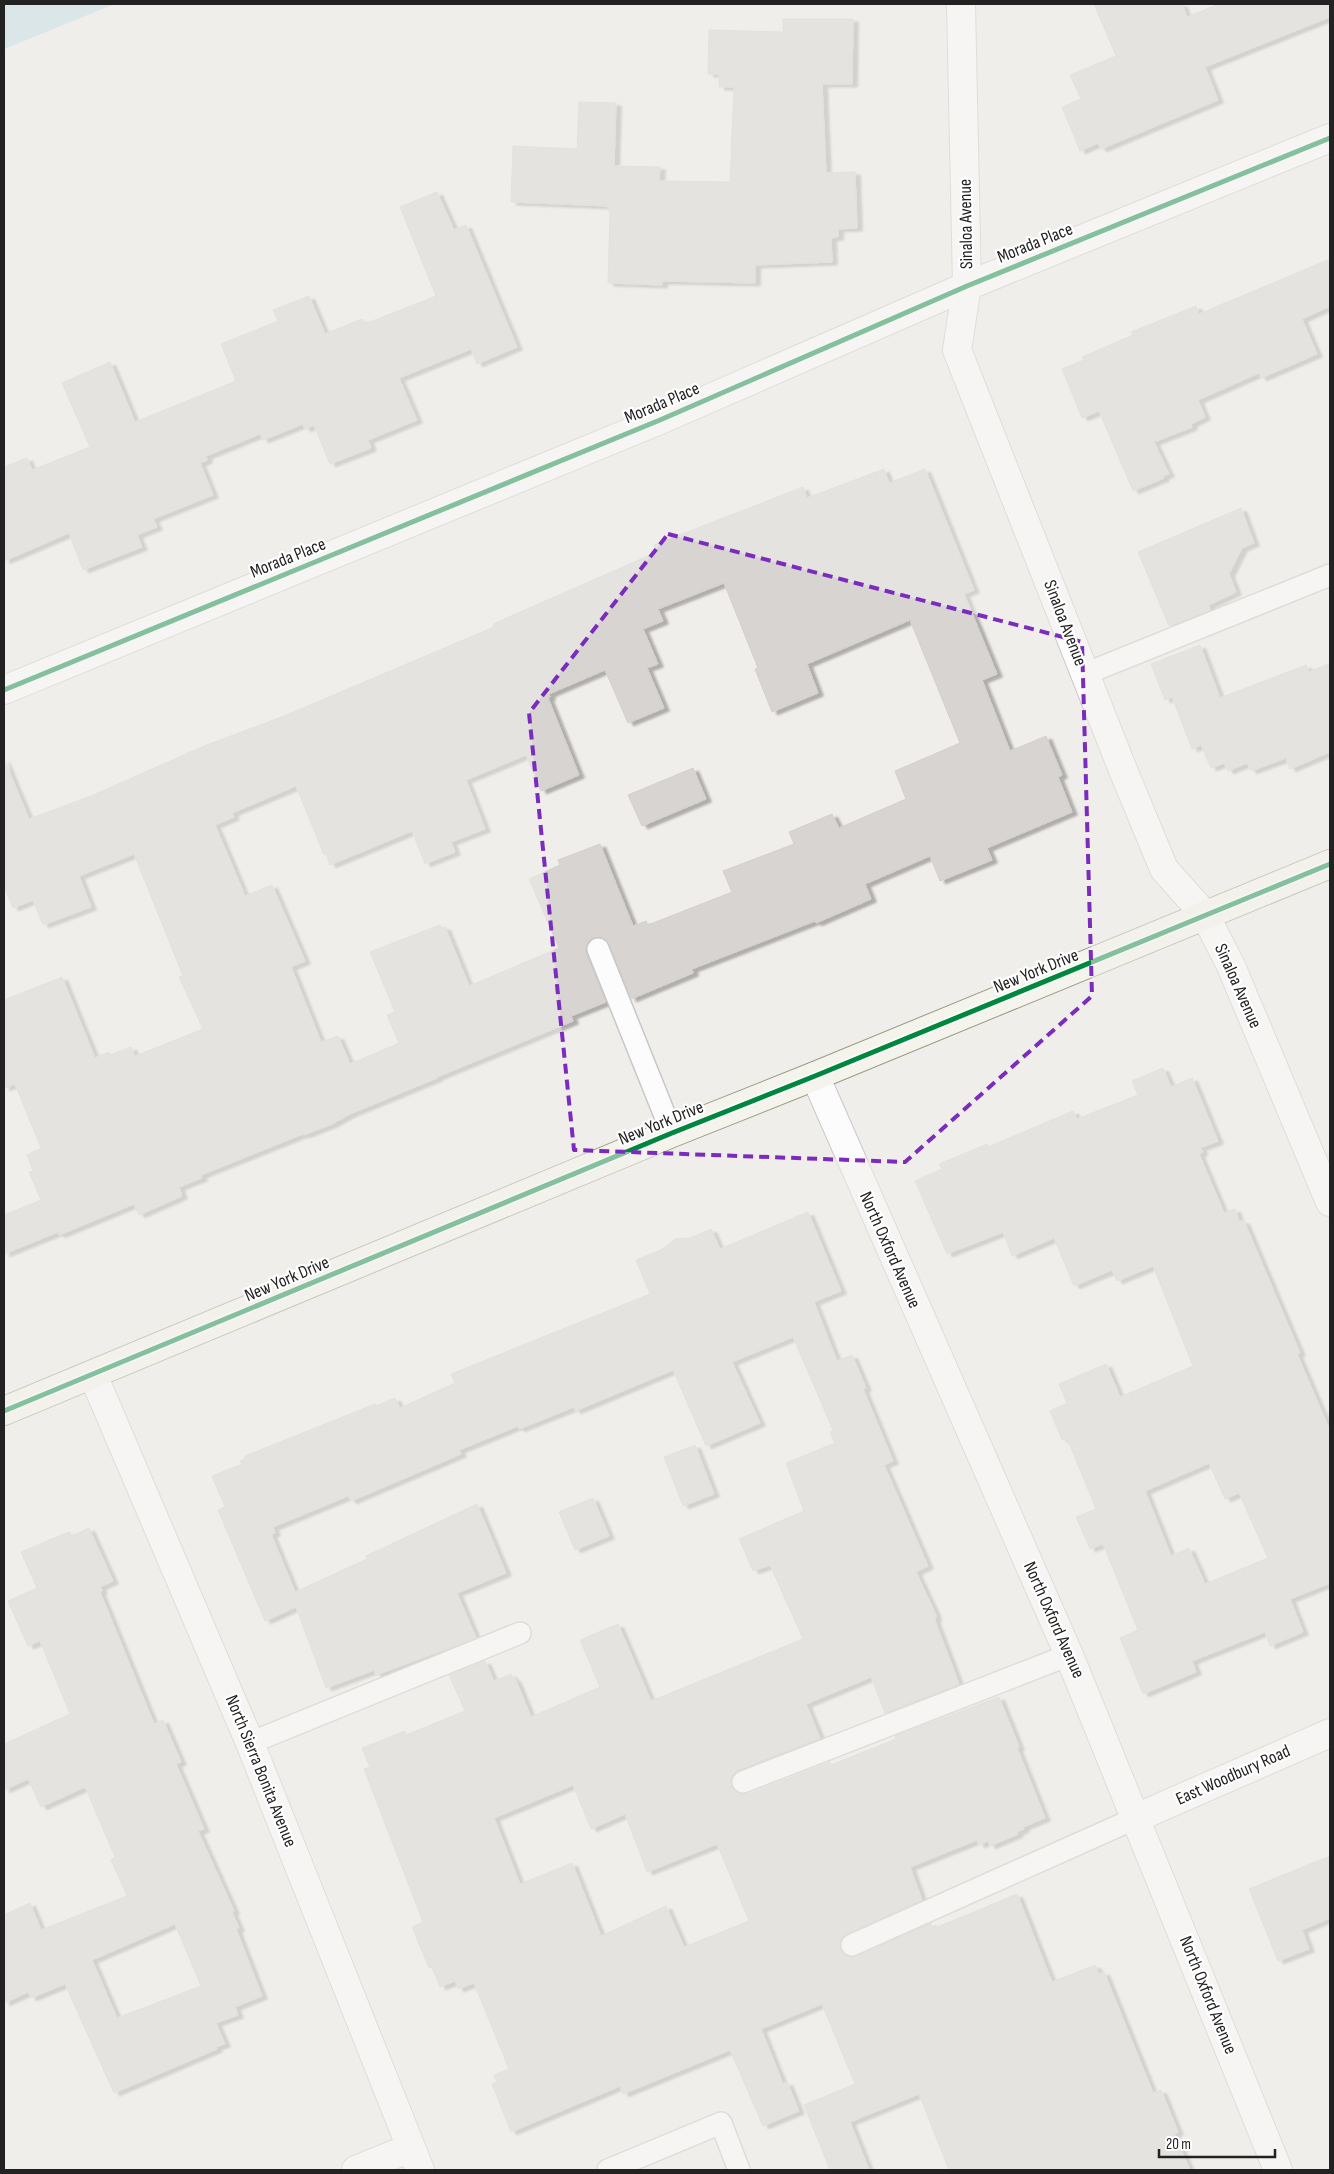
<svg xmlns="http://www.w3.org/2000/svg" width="1334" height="2174" font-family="'Sofia Sans Condensed',sans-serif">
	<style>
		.water { fill: #bfdbe3 }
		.building { fill: #d7d4d2; stroke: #d3d0cc; fill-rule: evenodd; filter: url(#shadow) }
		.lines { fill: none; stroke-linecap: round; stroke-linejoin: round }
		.lane-casing { stroke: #c9c8c7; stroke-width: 24 }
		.street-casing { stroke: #c9c8c7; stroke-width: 30 }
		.secondary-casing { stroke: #999a82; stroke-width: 30 }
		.lane { stroke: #fdfcfc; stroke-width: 21 }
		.street { stroke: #fdfcfc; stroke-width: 28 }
		.secondary { stroke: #f4f4ed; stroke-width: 28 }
		.cycleway-casing { stroke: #fff; stroke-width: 8 }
		.cycleway { stroke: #00873e; stroke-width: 5 }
		.marked { fill: none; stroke: #7b2cbf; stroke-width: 4; stroke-dasharray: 10 6; stroke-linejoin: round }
		.labels { text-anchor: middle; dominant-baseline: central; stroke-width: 4.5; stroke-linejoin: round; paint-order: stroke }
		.street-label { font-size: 18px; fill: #222; stroke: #fff }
	</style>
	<defs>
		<filter id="shadow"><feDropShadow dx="5.5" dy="3" stdDeviation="1" flood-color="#0004"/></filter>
	</defs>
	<rect width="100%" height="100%" fill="#f0eeeb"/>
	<polygon class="water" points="4,4 115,4 4,49"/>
	<g class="building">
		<polygon points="1094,4 1182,4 1187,17 1219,4 1330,4 1330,17 1205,67 1218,100 1101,149 1098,143 1080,151 1062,107 1081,99 1070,75 1116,56"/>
		<polygon points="783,19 853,19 852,84 822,84 826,173 855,172 857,228 838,229 838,237 831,238 832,262 755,265 755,283 662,281 662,285 608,283 610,211 608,210 608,206 511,202 513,146 577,149 579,102 616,103 614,166 660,167 659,181 730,182 734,87 719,87 719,74 708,74 709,30 783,32"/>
		<polygon points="437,192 454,230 466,225 517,347 477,364 471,349 399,378 417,420 368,440 371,448 330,464 314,425 305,429 303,424 263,440 260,434 206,456 207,460 200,463 213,495 153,519 157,527 137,535 142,547 83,570 69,533 4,561 4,467 27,458 32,470 90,447 62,383 110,362 135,422 236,381 221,344 278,321 273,310 309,296 325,334 362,319 365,324 436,296 400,207"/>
		<polygon points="1330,259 1330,306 1302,319 1317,354 1261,378 1259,373 1198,400 1205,417 1191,424 1192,427 1154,442 1169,474 1163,476 1164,478 1133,491 1099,411 1082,418 1062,369 1084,360 1082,357 1133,335 1131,332 1196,306 1199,314"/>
		<path d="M884,469L889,483L925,469L974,590L964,594L997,674L982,680L1010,751L1046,736L1062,775L1058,777L1072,812L987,848L992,860L940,881L930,856L865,884L871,899L816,923L815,921L692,969L693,973L631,999L609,944L600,937L593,938L586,947V953L606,1002L571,1016L573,1021L437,1077V1078L350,1114L332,1124L304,1135L303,1134L201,1175L202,1178L179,1187L182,1196L139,1215L134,1204L59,1235L58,1232L4,1254V1215L41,1200L29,1172L33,1171L27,1155L41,1148L15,1084L4,1088V1000L62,977L95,1058L109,1052L110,1055L131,1047L135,1056L203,1029L179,977L183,976L134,854L79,876L91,907L43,925L33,900L13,908L4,886V759L29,819L91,796L204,746L284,716L494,627L493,624L657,552L654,545L803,487L807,498ZM724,583L758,668L755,669L772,712L818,693L807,664L910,620L960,743L895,771L906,799L839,828L832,814L789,832L794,844L723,871L732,892L648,925L646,921L633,926L600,844L558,860L560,865L529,879L559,948L469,986L445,927L442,928L440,925L370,952L395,1012L387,1015L399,1043L350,1064L338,1036L321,1042L291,967L305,961L272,885L245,896L215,825L234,817L232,813L296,786L324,855L326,854L330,865L412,831L425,864L455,852L451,842L485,829L466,780L526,755L541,791L579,775L548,698L550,697L549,694L605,670L628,723L664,708L647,668L658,664L643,629L663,621L658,609Z"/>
		<polygon points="1241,508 1254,543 1242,548 1229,574 1236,592 1209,605 1210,610 1169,626 1138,552"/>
		<polygon points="1200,645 1220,698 1306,665 1309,672 1330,663 1330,752 1290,769 1286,758 1251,771 1247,763 1228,771 1224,763 1211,768 1201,745 1192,749 1172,697 1165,700 1151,664"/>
		<polygon points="693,768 706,799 642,826 628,795"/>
		<path d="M1163,1068L1171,1087L1192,1078L1218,1141L1200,1148L1203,1152L1199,1154L1224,1213L1235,1209L1239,1221H1244L1300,1353L1297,1354L1330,1431V1583L1290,1599L1303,1632L1270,1646L1265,1632L1192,1661L1196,1672L1143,1694L1120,1638L1138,1630L1103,1544L1090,1549L1076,1517L1096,1509L1067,1438L1062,1440L1050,1411L1067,1403L1059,1384L1106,1364L1120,1397L1193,1366L1153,1266L1117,1281L1112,1270L1074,1286L1054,1238L1012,1256L1003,1232L947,1254L915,1181L942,1169L939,1164L987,1144L988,1147L1073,1111L1077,1119L1138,1095L1132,1081ZM1209,1463L1225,1499L1239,1493L1268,1558L1205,1584L1189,1548L1171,1556L1145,1491Z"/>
		<path d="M808,1212L841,1291L814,1302L837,1361L852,1355L866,1388L863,1389L893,1461L884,1465L928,1566L916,1572L936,1615L935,1621L959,1684L885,1713L871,1677L806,1704L820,1738L738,1770L734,1774L731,1780L732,1787L741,1794H748L830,1762L831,1765L896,1739L895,1736L999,1697L1019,1747L1017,1748L1045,1818L1023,1827L1024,1829L1017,1832L1018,1834L990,1846L988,1841L979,1845L977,1840L910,1867L922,1900L847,1934L842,1938L840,1950L845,1955L851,1957L857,1956L931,1923L933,1929L1017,1894L1052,1982L1095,1965L1099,1974L1104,1972L1153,2093L1161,2090L1178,2132L1174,2134L1190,2170H949L919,2094L850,2122L869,2170H830L804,2105L855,2084L822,2004L761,2029L783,2084L787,2082L799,2111L763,2126L730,2050L623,2094L620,2086L511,2132L492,2084L497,2082L494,2075L509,2069L474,1983L458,1989L455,1981L440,1987L432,1967L429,1968L412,1927L423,1922L364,1769L370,1767L362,1748L405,1731L406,1735L465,1711L449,1675L485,1661L494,1681L511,1674L513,1679L515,1678L531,1717L600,1687L580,1640L618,1624L651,1701L803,1639L770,1565L753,1571L739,1539L804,1511L786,1463L835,1443L830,1432L833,1430L793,1337L732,1362L760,1423L706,1446L673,1370L575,1411L574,1407L519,1429L518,1426L459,1450L461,1454L351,1501L348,1496L273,1527L275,1533L271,1534L295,1592L367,1559L366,1556L477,1504L506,1573L457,1593L476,1638L376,1675L374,1670L326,1688L296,1607L265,1621L218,1510L225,1507L212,1476L242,1464L240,1461L246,1458L245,1456L375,1404L376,1406L395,1398L400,1408L455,1383L451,1374L650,1294L636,1260L663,1249L675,1239L690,1238L711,1229L720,1249ZM573,1785L591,1829L625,1814L647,1872L717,1844L749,1921L684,1947L666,1906L601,1936L572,1863L520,1884L494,1818Z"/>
		<polygon points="695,1445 714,1494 683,1506 664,1457"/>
		<polygon points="593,1498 609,1536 575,1550 559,1512"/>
		<path d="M89,1528L113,1581L100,1587L102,1591L100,1592L154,1724L163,1720L181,1762L176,1764L204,1829L198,1831L234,1911L232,1912L239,1928L236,1929L262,1996L235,2007L238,2015L216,2023L225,2044L216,2047L217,2049L114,2093L65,1984L31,1998L28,1992L4,2003V1915L30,1903L41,1930L127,1896L111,1860L115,1857L85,1787L41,1807L28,1779L4,1790V1744L70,1714L40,1641L28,1646L8,1601L37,1588L21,1552L66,1533L70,1532L71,1536ZM175,1924L201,1986L117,2018L92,1960Z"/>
		<polygon points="1330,1856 1330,1918 1302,1930 1309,1949 1278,1961 1249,1889"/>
	</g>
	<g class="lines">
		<g class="lane-casing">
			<g id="lane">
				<polyline points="1085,674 1330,575"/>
				<polyline points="598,949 672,1133"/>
				<polyline points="250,1743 520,1633"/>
				<polyline points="743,1782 1069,1655"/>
				<polyline points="852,1945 1136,1818"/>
				<polyline points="608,2170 721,2123 739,2170"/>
			</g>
		</g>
		<g class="street-casing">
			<g id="street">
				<polyline points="961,4 967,286 957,350 1123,770 1164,869 1205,915 1231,966 1330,1202"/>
				<polyline points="4,690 660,420 967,286 1330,138"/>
				<polyline points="815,1076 1069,1655 1278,2170"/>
				<polyline points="93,1375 250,1743 420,2170"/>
				<polyline points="1136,1818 1330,1733"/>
				<polyline points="356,2170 410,2148"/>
			</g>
		</g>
		<g class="secondary-casing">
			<polyline id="secondary" points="4,1411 672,1133 815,1076 1330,864"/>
		</g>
		<use href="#lane" class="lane"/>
		<use href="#street" class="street"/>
		<use href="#secondary" class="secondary"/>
		<g class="cycleway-casing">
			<g id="cycleway">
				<polyline points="4,690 660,420 967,286 1330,138"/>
				<polyline points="4,1411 672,1133 815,1076 1330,864"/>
			</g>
		</g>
		<use href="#cycleway" class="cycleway"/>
	</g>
	<path d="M0 0H1334V2174H0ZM668,534L1082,642L1092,996L905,1162L574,1150L529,713Z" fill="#f0eeeb" fill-opacity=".55" fill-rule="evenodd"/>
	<path class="marked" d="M668,534L1082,642L1092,996L905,1162L574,1150L529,713Z"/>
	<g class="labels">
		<g class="street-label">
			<text transform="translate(966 224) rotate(-91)">Sinaloa Avenue</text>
			<text transform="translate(1035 243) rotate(-22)">Morada Place</text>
			<text transform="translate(662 403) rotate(-23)">Morada Place</text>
			<text transform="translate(288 558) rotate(-22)">Morada Place</text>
			<text transform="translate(1065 623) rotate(69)">Sinaloa Avenue</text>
			<text transform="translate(1036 971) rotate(-22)">New York Drive</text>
			<text transform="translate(1238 986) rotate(66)">Sinaloa Avenue</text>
			<text transform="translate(661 1123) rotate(-22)">New York Drive</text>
			<text transform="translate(890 1250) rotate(66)">North Oxford Avenue</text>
			<text transform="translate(287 1279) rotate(-23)">New York Drive</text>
			<text transform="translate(1054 1620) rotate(66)">North Oxford Avenue</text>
			<text transform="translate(261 1771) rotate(68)">North Sierra Bonita Avenue</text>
			<text transform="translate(1233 1775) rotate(-24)">East Woodbury Road</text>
			<text transform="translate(1208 1995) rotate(68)">North Oxford Avenue</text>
		</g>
	</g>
	<rect width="1334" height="2174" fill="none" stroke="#222222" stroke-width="10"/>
	<path d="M1159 2149v8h116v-8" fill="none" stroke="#222222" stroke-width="2.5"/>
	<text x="1166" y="2149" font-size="15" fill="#222222" stroke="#ffffff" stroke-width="4" paint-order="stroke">20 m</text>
</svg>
